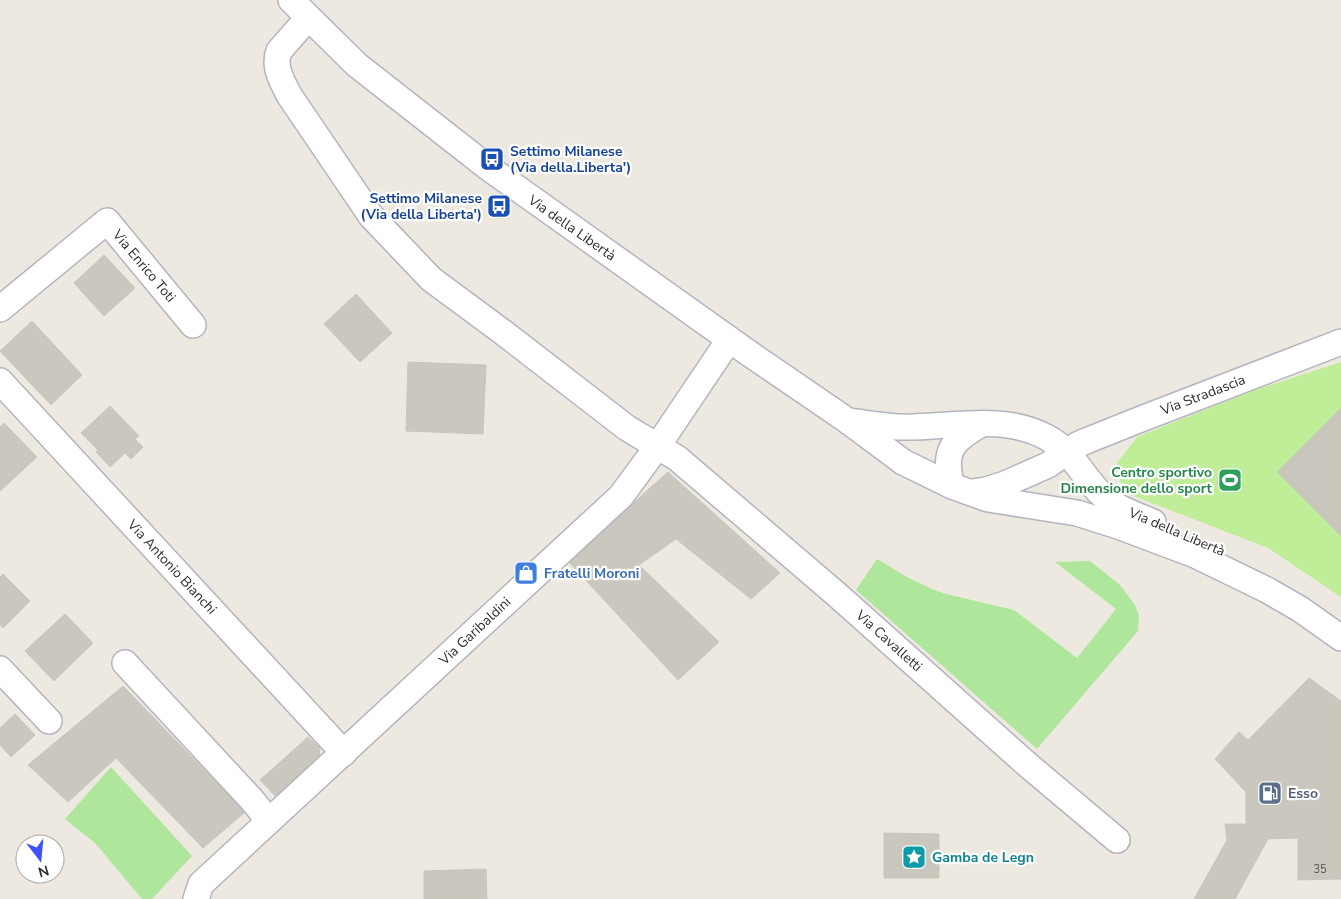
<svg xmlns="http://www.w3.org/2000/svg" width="1341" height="899" font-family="'Nunito Sans',sans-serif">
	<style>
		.green { fill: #aee69b }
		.pitch { fill: #c0ed97 }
		.building { fill: #cac7be; stroke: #cac6b9 }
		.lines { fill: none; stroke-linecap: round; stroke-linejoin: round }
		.minor-casing { stroke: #b3b4c0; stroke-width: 28 }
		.minor { stroke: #fff; stroke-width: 25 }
		.labels { text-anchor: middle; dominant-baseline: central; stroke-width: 4.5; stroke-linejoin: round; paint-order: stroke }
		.number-label { font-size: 11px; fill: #545451 }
		.transit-label { font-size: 14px; font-weight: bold; fill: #164399; stroke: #fff; text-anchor: start }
		.street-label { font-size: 14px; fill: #2d2d2d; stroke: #fff }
		.leisure-label { font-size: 14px; font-weight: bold; fill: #27864d; stroke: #fff; text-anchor: end }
		.shop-label { font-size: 14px; font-weight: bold; fill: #366cbe; stroke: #fff; text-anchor: start }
		.service-label { font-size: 14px; font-weight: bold; fill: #4e5e75; stroke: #fff; text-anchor: start }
		.culture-label { font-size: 14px; font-weight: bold; fill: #0d838f; stroke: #fff; text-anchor: start }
	</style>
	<rect width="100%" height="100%" fill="#eee9e0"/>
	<g class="green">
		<polygon points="877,559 907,577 932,589 946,594 1014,610 1077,658 1116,609 1055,562 1090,561 1120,585 1135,605 1139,616 1138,631 1037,749 856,590"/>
		<polygon points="111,767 192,856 152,899 142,899 95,843 65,819"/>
	</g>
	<polygon class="pitch" points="1341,362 1341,597 1268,548 1126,493 1114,467 1137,437 1252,391"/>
	<g class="building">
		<polygon points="104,255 135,288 104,316 74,283"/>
		<polygon points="356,294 392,333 360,362 324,324"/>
		<polygon points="32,321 82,375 51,405 0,351"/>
		<polygon points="408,362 486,365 483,434 406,431"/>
		<polygon points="110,406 139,436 135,439 143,447 131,459 125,453 110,467 96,452 98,450 81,433"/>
		<polygon points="1341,408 1341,536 1277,472"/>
		<polygon points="4,423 37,457 0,491 0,427"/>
		<polygon points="668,472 780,573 751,599 676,539 639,565 719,642 678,680 568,561"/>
		<polygon points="3,574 30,601 3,628 0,625 0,577"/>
		<polygon points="65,614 93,643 54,681 25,651"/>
		<polygon points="1309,678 1341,701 1341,859 1298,859 1298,838 1227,840 1225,824 1246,824 1246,792 1215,759 1239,732 1248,740"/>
		<polygon points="123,686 245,812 203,848 116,758 68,802 28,765"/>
		<polygon points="15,714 35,735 11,757 0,745 0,728"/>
		<polygon points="308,737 320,748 318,769 281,802 260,780"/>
		<polygon points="884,833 939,834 939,878 884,878"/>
		<polygon points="1268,839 1235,899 1194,899 1227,840"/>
		<polygon points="1298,859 1341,859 1341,879 1298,880"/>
		<polygon points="486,869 487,899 424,899 424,871"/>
	</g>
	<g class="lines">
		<g class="minor-casing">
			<g id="minor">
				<polyline points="291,0 357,65 486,166 750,354 848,421 903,462 952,486 988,499 1077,513 1118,526 1195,555 1267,590 1300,609 1341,638"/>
				<path d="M308,18L279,51C273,67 282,81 289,95L371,216L431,279L504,333L627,428L677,458L835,593L1029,766L1117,840"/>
				<polyline points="0,309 107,221 193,325"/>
				<polyline points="0,381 344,753"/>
				<path d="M848,421C865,423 881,426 898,427C947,429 1002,412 1048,438C1073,452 1081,474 1100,493C1115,508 1134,514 1153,522"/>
				<path d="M952,486C942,452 952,440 982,424"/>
				<polyline points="972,492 986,490 1005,484 1048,465 1077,445 1086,441 1141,419 1341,342"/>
				<polyline points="125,663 252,800 269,821"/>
				<polyline points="0,669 49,721"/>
				<polyline points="196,899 201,884 621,496 657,447 729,340"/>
			</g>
		</g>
		<use href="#minor" class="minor"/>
	</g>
	<defs>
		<g id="bus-square" transform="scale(1.25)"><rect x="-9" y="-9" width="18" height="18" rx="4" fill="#1a4fb4" stroke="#fff"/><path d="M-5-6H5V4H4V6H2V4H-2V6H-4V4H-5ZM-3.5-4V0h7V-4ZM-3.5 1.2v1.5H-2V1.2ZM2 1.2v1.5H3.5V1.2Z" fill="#fff"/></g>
		<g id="stadium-square" transform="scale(1.25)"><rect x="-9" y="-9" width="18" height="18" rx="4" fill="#2e9e5b" stroke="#fff"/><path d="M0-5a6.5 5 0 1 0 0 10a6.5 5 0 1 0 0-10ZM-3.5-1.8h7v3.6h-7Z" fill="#fff"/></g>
		<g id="shop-square" transform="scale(1.25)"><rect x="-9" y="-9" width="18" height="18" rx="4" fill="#3f7fe0" stroke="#fff"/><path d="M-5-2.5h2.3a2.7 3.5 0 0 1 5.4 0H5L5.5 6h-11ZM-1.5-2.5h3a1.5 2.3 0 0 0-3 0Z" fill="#fff"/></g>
		<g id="fuel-square" transform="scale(1.25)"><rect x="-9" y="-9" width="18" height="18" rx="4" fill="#5c6f8a" stroke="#fff"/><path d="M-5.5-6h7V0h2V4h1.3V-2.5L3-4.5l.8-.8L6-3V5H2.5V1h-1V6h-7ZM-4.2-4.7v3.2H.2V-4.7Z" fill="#fff"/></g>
		<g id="sight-square" transform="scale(1.25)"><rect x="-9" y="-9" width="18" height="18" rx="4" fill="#0f9aa8" stroke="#fff"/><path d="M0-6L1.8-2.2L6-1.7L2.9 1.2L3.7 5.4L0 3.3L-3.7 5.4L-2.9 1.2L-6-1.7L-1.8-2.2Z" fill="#fff"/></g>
	</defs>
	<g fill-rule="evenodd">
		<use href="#bus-square" x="492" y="159"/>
		<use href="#bus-square" x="499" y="206"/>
		<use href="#stadium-square" x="1230" y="480"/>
		<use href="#shop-square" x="526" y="573"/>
		<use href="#fuel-square" x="1270" y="793"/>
		<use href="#sight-square" x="914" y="857"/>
	</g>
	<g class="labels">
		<g class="number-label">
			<text x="1320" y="869">35</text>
		</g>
		<g class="transit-label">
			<text x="510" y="151">Settimo Milanese<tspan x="510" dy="16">(Via della.Liberta')</tspan></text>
			<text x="482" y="198" text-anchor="end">Settimo Milanese<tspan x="482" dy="16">(Via della Liberta')</tspan></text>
		</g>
		<g class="street-label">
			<text transform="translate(572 228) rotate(35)">Via della Libertà</text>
			<text transform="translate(144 266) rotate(50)">Via Enrico Toti</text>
			<text transform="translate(1203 395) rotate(-21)">Via Stradascia</text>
			<text transform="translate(1177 532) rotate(23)">Via della Libertà</text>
			<text transform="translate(172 567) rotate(47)">Via Antonio Bianchi</text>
			<text transform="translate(475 631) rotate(-43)">Via Garibaldini</text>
			<text transform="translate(889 641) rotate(42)">Via Cavalletti</text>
		</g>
		<g class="leisure-label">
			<text x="1212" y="472">Centro sportivo<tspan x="1212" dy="16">Dimensione dello sport</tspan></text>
		</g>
		<g class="shop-label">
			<text x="544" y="573">Fratelli Moroni</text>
		</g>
		<g class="service-label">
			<text x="1288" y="793">Esso</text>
		</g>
		<g class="culture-label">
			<text x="932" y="857">Gamba de Legn</text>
		</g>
	</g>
	<g transform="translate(40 859) rotate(164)"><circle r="24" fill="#ffffff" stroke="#ababab"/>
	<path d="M0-4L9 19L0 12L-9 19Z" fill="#3e4ffd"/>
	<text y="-8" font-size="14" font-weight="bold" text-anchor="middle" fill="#2d2d2d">N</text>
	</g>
</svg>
